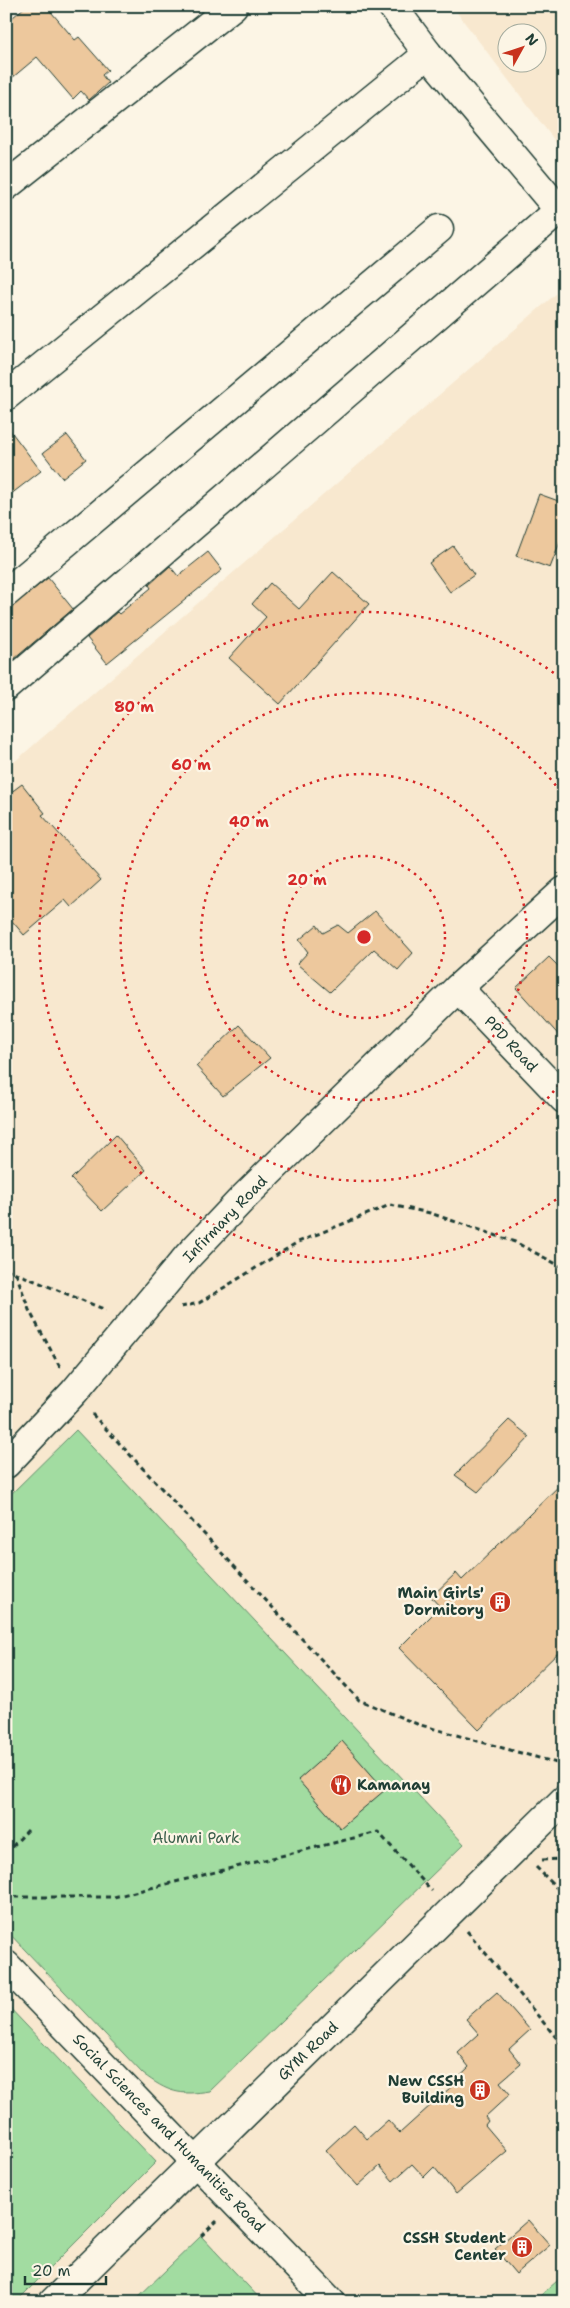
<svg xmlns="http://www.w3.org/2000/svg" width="570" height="2308" font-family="'Shantell Sans',sans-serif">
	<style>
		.built { fill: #f8e8cf; fill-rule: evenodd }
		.green { fill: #a2dca1; stroke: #608c6a }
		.building { fill: #edc89d; stroke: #1f3d34 }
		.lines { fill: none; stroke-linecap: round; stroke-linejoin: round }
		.minor-casing { stroke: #1f3d34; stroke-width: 31 }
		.path { stroke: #1f3d34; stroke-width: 3; stroke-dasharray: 5 4; stroke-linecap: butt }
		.minor { stroke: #fcf5e5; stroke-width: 28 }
		.ring { fill: none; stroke: #d62828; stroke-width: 2.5; stroke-dasharray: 2.5 5 }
		.labels { text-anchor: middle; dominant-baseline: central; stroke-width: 4.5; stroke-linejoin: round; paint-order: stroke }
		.street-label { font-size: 15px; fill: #1f3d34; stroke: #fcf5e5 }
		.poi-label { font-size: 15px; font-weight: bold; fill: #1f3d34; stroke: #fcf5e5; text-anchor: end }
		.park-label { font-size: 15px; fill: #395d4a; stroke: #fcf5e5 }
		.centre { fill: #d62828; stroke: #fcf5e5; stroke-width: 2.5 }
		.ring-label { font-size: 15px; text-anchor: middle; font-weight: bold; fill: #d62828; stroke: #fcf5e5; stroke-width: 4.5; stroke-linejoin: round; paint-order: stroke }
	</style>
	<rect width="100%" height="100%" fill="#fcf5e5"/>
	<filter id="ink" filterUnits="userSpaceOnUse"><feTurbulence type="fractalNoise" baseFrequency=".02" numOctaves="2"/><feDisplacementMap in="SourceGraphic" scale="10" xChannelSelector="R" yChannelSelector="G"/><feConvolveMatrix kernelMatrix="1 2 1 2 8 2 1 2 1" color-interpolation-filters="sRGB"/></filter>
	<g filter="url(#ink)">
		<g class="built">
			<path d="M452,6H564V150L561,149ZM508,32H538V62H508Z"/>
			<polygon points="564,287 564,2302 6,2302 6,769"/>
		</g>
		<g class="green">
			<path d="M76,1430L464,1844L210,2091C179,2096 168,2092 143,2074L6,1930V1499Z"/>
			<polygon points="6,2004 156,2162 16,2302 6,2302"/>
			<polygon points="201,2236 263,2302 133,2302"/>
			<polygon points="564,2275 564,2302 533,2302"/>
		</g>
		<g class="building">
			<polygon points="26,6 46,6 75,40 79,37 108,70 102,75 108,83 89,100 81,91 73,99 37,57 6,83 6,23"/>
			<polygon points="6,425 41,471 6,498"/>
			<polygon points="67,435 86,459 62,478 43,453"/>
			<polygon points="539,494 564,503 564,532 550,568 516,556"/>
			<polygon points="453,546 474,575 450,592 429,563"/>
			<polygon points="208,552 222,570 107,663 87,638 117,612 119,614 151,588 149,585 170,566 178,576"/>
			<polygon points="333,572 369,604 280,704 229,658 266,617 252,604 270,583 299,609"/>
			<polygon points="48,578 73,609 6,666 6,611"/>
			<polygon points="22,784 45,813 42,815 101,880 71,907 65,900 24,935 6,914 6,796"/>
			<polygon points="375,911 413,953 398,970 374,949 330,992 297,964 308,952 299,940 317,925 323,933 338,925 348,933"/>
			<polygon points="549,957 564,972 564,1041 516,988"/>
			<polygon points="239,1025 270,1058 223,1096 196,1066"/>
			<polygon points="116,1135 146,1170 102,1211 71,1179"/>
			<polygon points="509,1420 530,1437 478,1492 455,1475"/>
			<polygon points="564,1481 564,1647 479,1730 399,1648 440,1607 431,1597 456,1573 462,1580"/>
			<polygon points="342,1741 385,1790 340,1828 298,1780"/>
			<polygon points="497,1992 530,2030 509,2049 521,2064 500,2082 510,2094 485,2117 488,2121 485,2125 507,2151 456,2194 434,2167 424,2177 412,2164 393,2181 380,2166 358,2186 326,2150 354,2124 367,2139 388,2120 400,2133 451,2087 450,2085 469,2067 458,2053 479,2034 466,2019"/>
			<polygon points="528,2220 550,2245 516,2274 495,2249"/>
		</g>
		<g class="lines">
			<g class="minor-casing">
				<g id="minor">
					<polyline points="392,6 428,54 559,210"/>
					<polyline points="6,186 233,6"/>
					<polyline points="6,396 428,54"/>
					<polyline points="6,593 439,229"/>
					<polyline points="6,687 564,206"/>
					<polyline points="458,988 564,1099"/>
					<polyline points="6,1464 74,1392 188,1256 243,1198 458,988 564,891"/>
					<polyline points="6,1965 331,2302"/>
					<polyline points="53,2302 564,1800"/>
				</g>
			</g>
			<g class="path">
				<polyline points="6,1269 106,1310"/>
				<polyline points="16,1273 29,1310 60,1367"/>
				<polyline points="181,1307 199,1303 298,1242 390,1205 430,1213 515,1242 564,1268"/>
				<polyline points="92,1414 359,1700 417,1724 564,1765"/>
				<polyline points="6,1853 28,1830"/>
				<polyline points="542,1860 564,1859"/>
				<polyline points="536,1867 564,1895"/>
				<polyline points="6,1897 114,1897 378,1832 432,1891"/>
				<polyline points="467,1931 564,2047"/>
				<polyline points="201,2236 217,2221"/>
			</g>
			<use href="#minor" class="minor"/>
		</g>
	</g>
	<g class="ring">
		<circle cx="364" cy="937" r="81"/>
		<circle cx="364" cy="937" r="163"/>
		<path d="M563 1079A244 244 0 1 1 563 795"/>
		<path d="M562 1195A325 325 0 1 1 562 679"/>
	</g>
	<defs>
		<g id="building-disc" transform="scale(1.125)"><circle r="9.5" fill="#c8321e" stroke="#fcf5e5"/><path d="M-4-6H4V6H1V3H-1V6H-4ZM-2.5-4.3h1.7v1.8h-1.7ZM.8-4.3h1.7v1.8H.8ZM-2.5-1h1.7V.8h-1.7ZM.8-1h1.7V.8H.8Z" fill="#fff"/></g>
		<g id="restaurant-disc" transform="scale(1.125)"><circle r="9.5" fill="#c8321e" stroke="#fcf5e5"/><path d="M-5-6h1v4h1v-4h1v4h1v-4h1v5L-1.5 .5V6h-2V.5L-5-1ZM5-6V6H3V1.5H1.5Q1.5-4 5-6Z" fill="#fff"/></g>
	</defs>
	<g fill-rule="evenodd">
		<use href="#building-disc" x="500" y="1602"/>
		<use href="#restaurant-disc" x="341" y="1785"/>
		<use href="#building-disc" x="480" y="2090"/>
		<use href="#building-disc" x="522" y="2247"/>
	</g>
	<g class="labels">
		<g class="street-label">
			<text transform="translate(511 1044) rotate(47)">PPD Road</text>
			<text transform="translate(225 1219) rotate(-46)">Infirmary Road</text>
			<text transform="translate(308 2051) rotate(-44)">GYM Road</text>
			<text transform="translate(169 2133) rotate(46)">Social Sciences and Humanities Road</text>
		</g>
		<g class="poi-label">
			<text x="484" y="1593">Main Girls'<tspan x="484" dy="17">Dormitory</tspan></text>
			<text x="357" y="1785" text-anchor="start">Kamanay</text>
			<text x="464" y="2081">New CSSH<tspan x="464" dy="17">Building</tspan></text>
			<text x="506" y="2238">CSSH Student<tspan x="506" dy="17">Center</tspan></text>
		</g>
		<g class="park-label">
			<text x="196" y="1838">Alumni Park</text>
		</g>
	</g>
	<circle cx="364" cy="937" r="8" class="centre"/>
	<g class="ring-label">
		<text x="134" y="712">80 m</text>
		<text x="191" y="770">60 m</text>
		<text x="249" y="827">40 m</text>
		<text x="307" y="885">20 m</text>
	</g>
	<rect width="570" height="2308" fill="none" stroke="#fcf5e5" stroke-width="25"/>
	<rect x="12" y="12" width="545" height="2283" fill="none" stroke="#1f3d34" stroke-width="2" filter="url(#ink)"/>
	<g transform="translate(522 48) rotate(50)"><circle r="24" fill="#fcf5e5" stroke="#a4ab9e"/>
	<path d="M0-4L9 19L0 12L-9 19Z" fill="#c8321e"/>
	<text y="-8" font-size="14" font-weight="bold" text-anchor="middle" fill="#1f3d34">N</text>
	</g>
	<path d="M25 2276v8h81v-8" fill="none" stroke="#1f3d34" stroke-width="2.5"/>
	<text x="32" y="2276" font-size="15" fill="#1f3d34" stroke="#fcf5e5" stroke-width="4" paint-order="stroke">20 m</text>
</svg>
